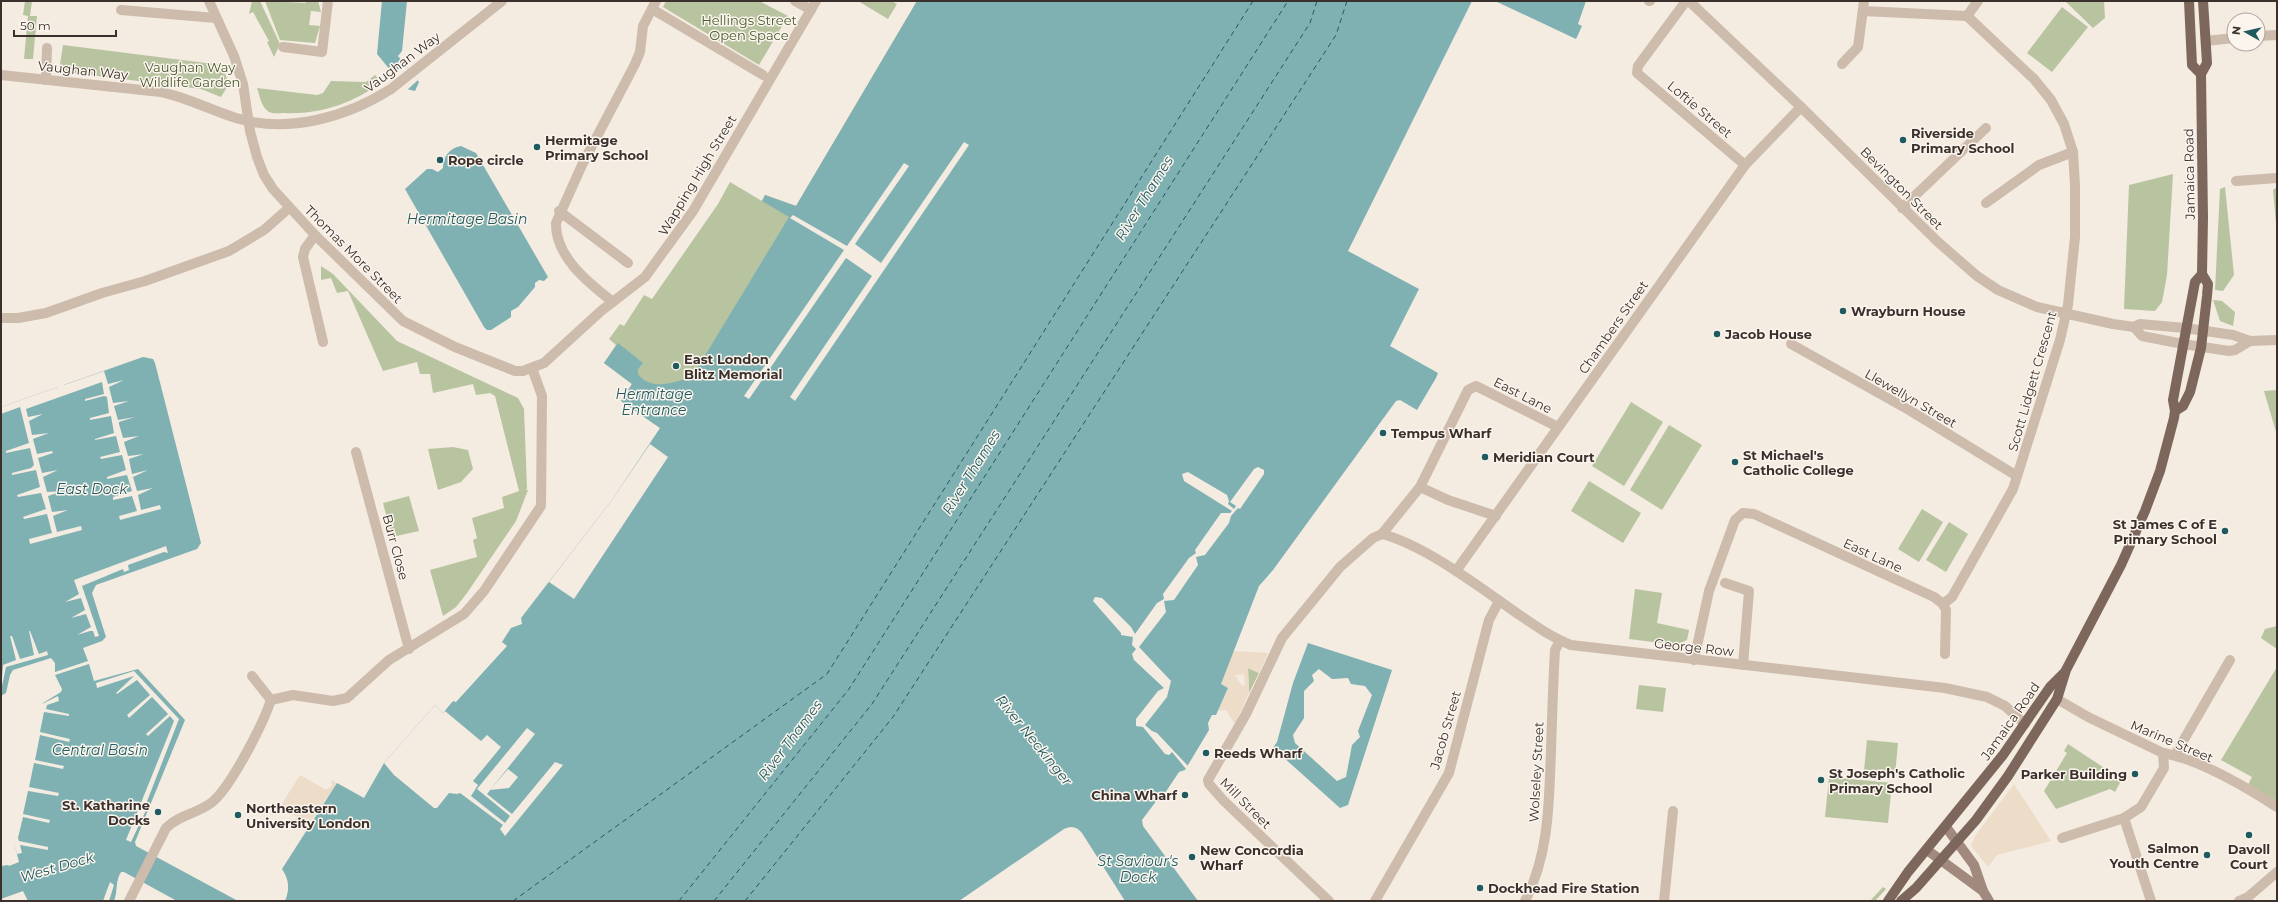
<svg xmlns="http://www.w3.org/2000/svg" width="2278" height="902" font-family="Montserrat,sans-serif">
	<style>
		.green { fill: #b8c4a0 }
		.plaza { fill: #ecdcc8; fill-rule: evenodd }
		.water { fill: #7fb0b2; fill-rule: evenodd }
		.pier { fill: #f4ebe1 }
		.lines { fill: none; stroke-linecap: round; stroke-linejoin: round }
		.ferry { stroke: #1f5a5e; stroke-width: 1; stroke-dasharray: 5 4; stroke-linecap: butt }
		.minor { stroke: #cdbbac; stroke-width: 10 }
		.tertiary { stroke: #cdbbac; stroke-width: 10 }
		.secondary { stroke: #a18a7d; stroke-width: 10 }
		.primary { stroke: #7d675c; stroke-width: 10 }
		.poi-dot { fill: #1f5a5e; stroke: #fbf5ee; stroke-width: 1.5 }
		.labels { text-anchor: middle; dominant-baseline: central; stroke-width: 3; stroke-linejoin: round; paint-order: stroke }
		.park-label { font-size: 13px; fill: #4a5a2e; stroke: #fbf5ee }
		.street-label { font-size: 13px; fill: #3b302b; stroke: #fbf5ee }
		.poi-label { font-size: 13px; font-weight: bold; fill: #3b302b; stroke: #fbf5ee; text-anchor: start }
		.water-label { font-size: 14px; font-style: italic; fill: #1f5a5e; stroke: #fbf5ee }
	</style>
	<rect width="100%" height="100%" fill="#f4ebe1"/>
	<g class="green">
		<polygon points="25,1 32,1 30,16 37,16 33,59 24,59 28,16 23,15"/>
		<polygon points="252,1 260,1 280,44 274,57 267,42 269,41 253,12 249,14"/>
		<polygon points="265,1 306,3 305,1 318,1 321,12 311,11 309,25 320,26 315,43 280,40"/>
		<polygon points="666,1 759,1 788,16 759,65 663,7"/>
		<polygon points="858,1 891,1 897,4 888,19"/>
		<polygon points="917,1 981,1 660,428 621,401 632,384 604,363 616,345 609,339 620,324 624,326 644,295 652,299 718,204 730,182 762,201 765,195 796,206"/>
		<polygon points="2065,1 2104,1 2105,18 2093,28"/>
		<polygon points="2062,7 2088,27 2052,72 2027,53"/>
		<polygon points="63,45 222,65 229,84 221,97 201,89 59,71"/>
		<path d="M375,75L382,82C354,103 319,115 284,113C280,113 273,114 269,112C261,107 260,96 257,88L317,95L323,93L331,81L366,82Z"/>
		<polygon points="2173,174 2167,275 2162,302 2155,311 2124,309 2129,185"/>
		<polygon points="2225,187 2234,275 2223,291 2215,290 2220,189"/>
		<polygon points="2277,187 2277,234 2273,190"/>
		<polygon points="321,266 333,274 397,341 518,398 524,409 527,489 525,490 528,490 516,521 467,593 456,607 443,616 430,570 477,557 473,540 477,538 472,518 504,508 502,497 519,491 495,396 490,393 476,395 473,384 433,393 430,374 420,374 417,362 383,371 348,291 337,293 331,278 321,280"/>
		<polygon points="2213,300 2222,301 2235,312 2233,326 2220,321"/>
		<polygon points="2277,390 2277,435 2264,391"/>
		<polygon points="1631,402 1663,422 1624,486 1592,466"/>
		<polygon points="1669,425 1702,445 1662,510 1630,490"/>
		<polygon points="453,447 468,450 473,469 461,482 438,490 428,449"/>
		<polygon points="1589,481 1641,513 1623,543 1571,511"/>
		<polygon points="409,496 419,531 392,537 383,503"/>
		<polygon points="1922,509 1943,522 1919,562 1898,549"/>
		<polygon points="1949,522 1968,534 1946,572 1926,560"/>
		<polygon points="1635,589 1662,593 1657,623 1689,630 1687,640 1677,645 1629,639"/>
		<polygon points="2277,626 2277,649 2261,638 2265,629"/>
		<polygon points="2277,667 2277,801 2248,785 2252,777 2221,760"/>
		<polygon points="1248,668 1259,673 1249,693"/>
		<polygon points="1639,685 1666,688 1663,712 1636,709"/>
		<polygon points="1867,740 1898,743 1895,775 1864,771"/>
		<polygon points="2068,744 2115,775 2117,773 2123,777 2115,792 2110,789 2056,809 2044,791 2067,753 2064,751"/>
		<polygon points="1829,777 1892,783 1888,823 1825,817"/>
		<polygon points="1883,887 1886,889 1875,901 1870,901"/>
	</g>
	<g class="plaza">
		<path d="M1233,651L1268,653L1259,673L1248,668L1249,693L1235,724L1226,710L1218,711L1228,688L1221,684ZM1244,674L1245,685L1242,686L1235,675Z"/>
		<polygon points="300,775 326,790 332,786 331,780 337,783 305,830 306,825 303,821 295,820 297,817 280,807"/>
		<polygon points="2014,784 2051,841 1997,855 1988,867 1971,846 1975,836"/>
	</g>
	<g class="water">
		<polygon points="382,1 407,1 402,51 398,56 419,82 415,91 406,89 377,54"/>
		<path d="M917,1H1472L1348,251L1419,289L1390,346L1438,373L1436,378L1417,410L1400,400L1396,401L1273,570L1259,586L1221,684L1228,688L1216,715H1212L1208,723L1209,730L1185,770L1179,772L1163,796L1164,800H1157L1142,820L1143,826L1198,901H1125L1082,833C1077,827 1072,825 1064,829L959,901H285C290,889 289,879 282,869L337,783L364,798L384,763L435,705L443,713L453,701L456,702L507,646L502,642L511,628L522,624L521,618L612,500L660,428L621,401L632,384L604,363L618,343L643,363L638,369V374C652,392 674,382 692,377L789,217L762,201L765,195L796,206Z"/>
		<polygon points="1495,1 1586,1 1578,24 1582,26 1576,39"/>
		<path d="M461,146L476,153L548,277L544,281L539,280L535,283V287L518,307L511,311V317L491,330H487L484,327L405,189L427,169H432L438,172L443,168C443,157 449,148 461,146Z"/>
		<polygon points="143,357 153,359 155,363 201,543 197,549 96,585 92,593 106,637 102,641 83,648 88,661 55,672 55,663 51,658 13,670 10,675 6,693 1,696 1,407"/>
		<path d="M1308,643L1392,670L1348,805L1340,808L1273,748L1277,742L1293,683ZM1319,669L1332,679L1348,678L1351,684L1365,686L1372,695L1358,731L1360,737L1352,745L1346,777L1337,781L1295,743L1293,735L1304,718V691L1314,681L1312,675Z"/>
		<path d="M89,664L94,681L138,669L185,720L135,842L136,846L238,901H177L124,872H121C115,881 118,891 114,901H28L23,891L1,899V866L8,865L9,866L19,862L14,842L43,703L61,692L62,689L55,675Z"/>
	</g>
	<g class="pier">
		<polygon points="404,64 418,80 406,91 392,75"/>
		<polygon points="964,142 969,145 795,401 790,397 872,276 846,258 749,399 744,396 844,250 790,218 793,215 847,246 904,163 909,166 855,244 881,263"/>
		<polygon points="104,371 108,384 124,380 109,387 113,403 129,401 114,406 118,420 135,417 119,422 119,424 123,438 139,436 124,442 128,456 144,454 129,459 132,474 148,470 133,477 137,491 153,488 138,495 141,510 160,505 161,509 120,520 119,516 137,511 132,496 113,500 113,497 132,491 127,475 107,479 107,477 126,470 122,455 101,459 100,457 120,452 116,436 95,440 95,439 114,433 111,416 90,420 90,418 109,413 107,397 104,396 85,401 85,399 104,394 102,382 26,409 28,417 43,414 29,421 32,435 49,433 33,439 37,454 52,451 53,453 38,458 42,473 58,470 43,477 47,492 63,491 48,496 52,512 68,510 53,516 57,532 81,526 82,530 30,544 29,539 52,533 47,514 24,519 23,517 46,509 41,493 18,497 17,495 40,487 36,470 12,475 12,473 31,468 34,465 30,448 6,453 6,451 29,443 20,407 1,414 1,407 58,387 58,385 63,383 64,385"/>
		<polygon points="650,444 668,457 574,599 549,582 612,500"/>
		<polygon points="1258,467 1264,470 1264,474 1240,509 1238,508 1231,516 1229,523 1205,555 1196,557 1198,565 1174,600 1164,601 1166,612 1139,647 1171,681 1167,697 1145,725 1152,731 1157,733 1188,766 1186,769 1172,752 1169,755 1165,754 1143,727 1136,726 1136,719 1158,691 1164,688 1134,660 1132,654 1136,649 1132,645 1133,637 1121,635 1121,633 1093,601 1095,597 1102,598 1131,627 1135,634 1157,603 1164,599 1163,594 1189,558 1196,553 1195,550 1221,513 1230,513 1232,511 1184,481 1182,474 1188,472 1227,495 1229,501 1228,504 1234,509 1236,506 1230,502 1254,469"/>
		<polygon points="166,546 168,553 164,552 128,565 129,570 124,572 123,569 82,586 99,636 95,637 93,631 90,631 77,635 91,627 86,614 71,618 85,610 81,598 65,602 79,594 74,580"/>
		<polygon points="29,631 30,631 39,654 47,651 48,655 6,667 1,691 3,665 16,660 10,636 12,636 20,659 34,655"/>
		<polygon points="134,671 179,719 146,804 148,806 131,842 126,840 174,721 170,716 148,736 146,734 168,714 152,697 129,718 127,715 150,695 137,680 117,694 116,693 134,676 97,688 96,683"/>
		<polygon points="58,696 59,701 47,705 46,709 69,714 69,716 44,712 40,732 70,739 69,742 40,735 35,760 64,766 63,769 34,763 29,787 59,793 58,796 28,791 23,814 50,820 49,823 23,817 18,838 19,841 48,847 48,850 20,845 22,853 17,854 13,839 12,843 12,836 42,704"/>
		<polygon points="435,705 443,713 445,711 481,741 487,735 501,747 473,781 478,785 471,796 505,823 510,816 477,789 527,728 535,734 487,794 512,814 555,762 563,765 505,836 500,829 503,825 460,793 457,794 449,793 437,808 434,808 394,775 384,763"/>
		<polygon points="508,769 518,777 509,788 490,790"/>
		<polygon points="110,882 114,885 109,901 103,901"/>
	</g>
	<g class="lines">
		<g class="ferry">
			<polyline points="513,901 827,674 1253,1"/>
			<polyline points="679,901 849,689 1288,1"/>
			<polyline points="714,901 872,704 1310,23 1317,1"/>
			<polyline points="745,901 893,717 1336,35 1347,1"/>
		</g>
		<g class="minor">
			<polyline points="209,1 234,56 243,84 250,131 257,157 264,175 273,189 315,235 403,321 455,347 515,371 523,371 544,363 601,311 645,277 693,211 816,1"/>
			<polyline points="795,1 811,10"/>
			<polyline points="1649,1 1650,1"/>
			<polyline points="1686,1 1638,66 1637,73 1745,165"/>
			<polyline points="1689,1 1801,107 1938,242 1977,276 1998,290 2037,307 2113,324 2134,327 2140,324 2185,328"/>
			<polyline points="652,9 763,75"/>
			<polyline points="121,10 216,18"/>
			<polyline points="1863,11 1967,16 1978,1"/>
			<polyline points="2258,36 2277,35"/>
			<polyline points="2206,41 2234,38"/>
			<polyline points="283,47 322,52 328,1"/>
			<polyline points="1842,64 1858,47 1864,1"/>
			<polyline points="46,80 47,48"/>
			<polyline points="2236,181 2277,178"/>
			<polyline points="1986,203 2039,165 2073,152"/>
			<polyline points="1902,208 1986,128"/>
			<polyline points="559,211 628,263"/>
			<polyline points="315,235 305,249 303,257 323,342"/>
			<path d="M613,302C589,283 555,257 556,223L582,165L635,64L640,52L643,26L656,1"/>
			<polyline points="1,318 18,318 46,313 102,293 145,281 229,251 264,230 289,208"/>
			<polyline points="2134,327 2142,336 2183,344"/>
			<polyline points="1791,344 1909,410 2017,476"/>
			<polyline points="356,452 409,649"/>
			<polyline points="1420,487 1448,500 1496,516"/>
			<path d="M1382,534C1427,546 1482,589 1521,616C1537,627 1553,638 1571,645L1945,688L1987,697L2005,706L2025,724"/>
			<polyline points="1456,571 1745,165 1801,107"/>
			<polyline points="1725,583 1749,591 1743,665"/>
			<polyline points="1943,604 1952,597 2013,489 2060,340 2068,305 2075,237 2075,185 2073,152 2064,124 2051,100 2034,79 1967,16"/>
			<polyline points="1694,660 1709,591 1735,520 1743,513 1754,514 1934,597 1943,604 1946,610 1945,654"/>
			<polyline points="252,676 271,700"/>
			<path d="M2057,699L2088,717L2163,753C2199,759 2246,787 2277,807"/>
			<polyline points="271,700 293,695 333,701 347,698 389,660 464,614 484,591 541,506 542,396 532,368"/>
			<polyline points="2175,755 2230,660"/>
			<polyline points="2124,818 2151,901"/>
			<polyline points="2062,838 2124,818 2141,807 2164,768 2163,753"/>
			<path d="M129,901L166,828C179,815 196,814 211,803C230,789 263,724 271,700"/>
			<polyline points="1329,901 1224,801 1209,784 1208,780 1246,714 1282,638 1340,567 1373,538 1382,534 1420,487 1468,390 1476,386 1558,427"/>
			<polyline points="1375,901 1449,773 1489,620 1499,601"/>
			<path d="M1525,901C1549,855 1549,803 1551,751C1552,718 1553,684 1555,650L1560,641"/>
			<polyline points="1664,901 1673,811"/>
			<polyline points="2239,901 2248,897 2277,872"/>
		</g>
		<g class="tertiary">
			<path d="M1,75L161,92C188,98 211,110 236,118C288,134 347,117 391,89L502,1"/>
			<polyline points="2185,328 2233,335 2250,341 2277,340"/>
			<polyline points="2183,344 2229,351 2235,350 2250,341"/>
		</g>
		<g class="secondary">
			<polyline points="1946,827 1974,865 1983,891 1989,901"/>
			<polyline points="1927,850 1983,891"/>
		</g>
		<g class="primary">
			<polyline points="2189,1 2192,65 2201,74"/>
			<polyline points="2175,411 2183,406 2190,392 2201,348 2207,296 2208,284 2202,274 2203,218 2201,74 2207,63 2203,1"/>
			<polyline points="1888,901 1908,872 2003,755 2050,687 2065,672"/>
			<polyline points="1901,901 1916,888 1976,820 2008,776 2057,699 2066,670 2121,565 2145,511 2160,471 2174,418 2175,411 2173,400 2195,282 2202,274"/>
		</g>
	</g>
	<g class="poi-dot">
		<circle cx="1903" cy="140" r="4"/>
		<circle cx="537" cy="147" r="4"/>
		<circle cx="440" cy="160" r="4"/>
		<circle cx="1843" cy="311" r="4"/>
		<circle cx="1717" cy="334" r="4"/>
		<circle cx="676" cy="366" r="4"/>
		<circle cx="1383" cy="433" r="4"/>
		<circle cx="1485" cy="457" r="4"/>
		<circle cx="1735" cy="462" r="4"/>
		<circle cx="2225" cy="531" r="4"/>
		<circle cx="1206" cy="753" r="4"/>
		<circle cx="2135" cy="774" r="4"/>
		<circle cx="1821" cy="780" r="4"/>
		<circle cx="1185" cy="795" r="4"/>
		<circle cx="158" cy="812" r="4"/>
		<circle cx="238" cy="815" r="4"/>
		<circle cx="2249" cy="835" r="4"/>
		<circle cx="2207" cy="855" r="4"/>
		<circle cx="1192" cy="857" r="4"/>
		<circle cx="1480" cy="888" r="4"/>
	</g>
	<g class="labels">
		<g class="park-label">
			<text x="749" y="20">Hellings Street<tspan x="749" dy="15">Open Space</tspan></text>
			<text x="190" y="67">Vaughan Way<tspan x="190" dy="15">Wildlife Garden</tspan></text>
		</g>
		<g class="street-label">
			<text transform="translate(402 62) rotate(-37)">Vaughan Way</text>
			<text transform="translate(83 70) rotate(6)">Vaughan Way</text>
			<text transform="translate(1700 109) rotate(40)">Loftie Street</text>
			<text transform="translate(2189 174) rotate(-91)">Jamaica Road</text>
			<text transform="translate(697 175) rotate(-59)">Wapping High Street</text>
			<text transform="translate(1902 188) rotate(45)">Bevington Street</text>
			<text transform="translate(354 254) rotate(45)">Thomas More Street</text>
			<text transform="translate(1613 327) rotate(-55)">Chambers Street</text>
			<text transform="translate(2032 381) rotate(-74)">Scott Lidgett Crescent</text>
			<text transform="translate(1523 395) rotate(27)">East Lane</text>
			<text transform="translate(1911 398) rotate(30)">Llewellyn Street</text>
			<text transform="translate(396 547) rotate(75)">Burr Close</text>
			<text transform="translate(1873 555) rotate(25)">East Lane</text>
			<text transform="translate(1694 647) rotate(6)">George Row</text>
			<text transform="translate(2010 721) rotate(-55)">Jamaica Road</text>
			<text transform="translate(1445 730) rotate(-74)">Jacob Street</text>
			<text transform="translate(2172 741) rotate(23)">Marine Street</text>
			<text transform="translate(1536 772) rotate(-87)">Wolseley Street</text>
			<text transform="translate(1246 803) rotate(45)">Mill Street</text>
		</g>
		<g class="poi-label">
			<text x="1911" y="133">Riverside<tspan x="1911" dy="15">Primary School</tspan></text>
			<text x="545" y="140">Hermitage<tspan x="545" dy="15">Primary School</tspan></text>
			<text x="448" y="160">Rope circle</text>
			<text x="1851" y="311">Wrayburn House</text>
			<text x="1725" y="334">Jacob House</text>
			<text x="684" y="359">East London<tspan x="684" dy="15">Blitz Memorial</tspan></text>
			<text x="1391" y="433">Tempus Wharf</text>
			<text x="1743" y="455">St Michael's<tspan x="1743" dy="15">Catholic College</tspan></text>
			<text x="1493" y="457">Meridian Court</text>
			<text x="2217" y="524" text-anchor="end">St James C of E<tspan x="2217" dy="15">Primary School</tspan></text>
			<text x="1214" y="753">Reeds Wharf</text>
			<text x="1829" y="773">St Joseph's Catholic<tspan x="1829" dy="15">Primary School</tspan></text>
			<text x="2127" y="774" text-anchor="end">Parker Building</text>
			<text x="1177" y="795" text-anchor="end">China Wharf</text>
			<text x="150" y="805" text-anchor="end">St. Katharine<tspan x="150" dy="15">Docks</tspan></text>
			<text x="246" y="808">Northeastern<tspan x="246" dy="15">University London</tspan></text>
			<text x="2199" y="848" text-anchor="end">Salmon<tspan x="2199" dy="15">Youth Centre</tspan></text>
			<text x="2249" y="849" text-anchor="middle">Davoll<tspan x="2249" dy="15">Court</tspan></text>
			<text x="1200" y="850">New Concordia<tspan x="1200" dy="15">Wharf</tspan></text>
			<text x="1488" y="888">Dockhead Fire Station</text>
		</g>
		<g class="water-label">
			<text transform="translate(1144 198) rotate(-58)">River Thames</text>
			<text x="467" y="219">Hermitage Basin</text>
			<text x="654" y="394">Hermitage<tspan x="654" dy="16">Entrance</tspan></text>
			<text transform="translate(971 472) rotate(-58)">River Thames</text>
			<text x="92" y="489">East Dock</text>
			<text transform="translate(790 740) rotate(-53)">River Thames</text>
			<text transform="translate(1034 740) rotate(51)">River Neckinger</text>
			<text x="100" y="750">Central Basin</text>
			<text x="1138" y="861">St Saviour's<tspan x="1138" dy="16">Dock</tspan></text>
			<text transform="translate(57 867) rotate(-16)">West Dock</text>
		</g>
	</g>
	<rect width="2278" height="902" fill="none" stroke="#3b302b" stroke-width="4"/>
	<g transform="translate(2246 32) rotate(278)"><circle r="19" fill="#fbf5ee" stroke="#aea6a0"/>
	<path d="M0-3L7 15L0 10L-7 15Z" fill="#1f5a5e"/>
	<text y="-6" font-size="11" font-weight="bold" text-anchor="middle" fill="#3b302b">N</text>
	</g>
	<path d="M14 30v6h102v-6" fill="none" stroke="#3b302b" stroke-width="2"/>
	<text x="20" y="30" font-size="12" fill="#3b302b" stroke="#fbf5ee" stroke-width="3" paint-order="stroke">50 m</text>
</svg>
